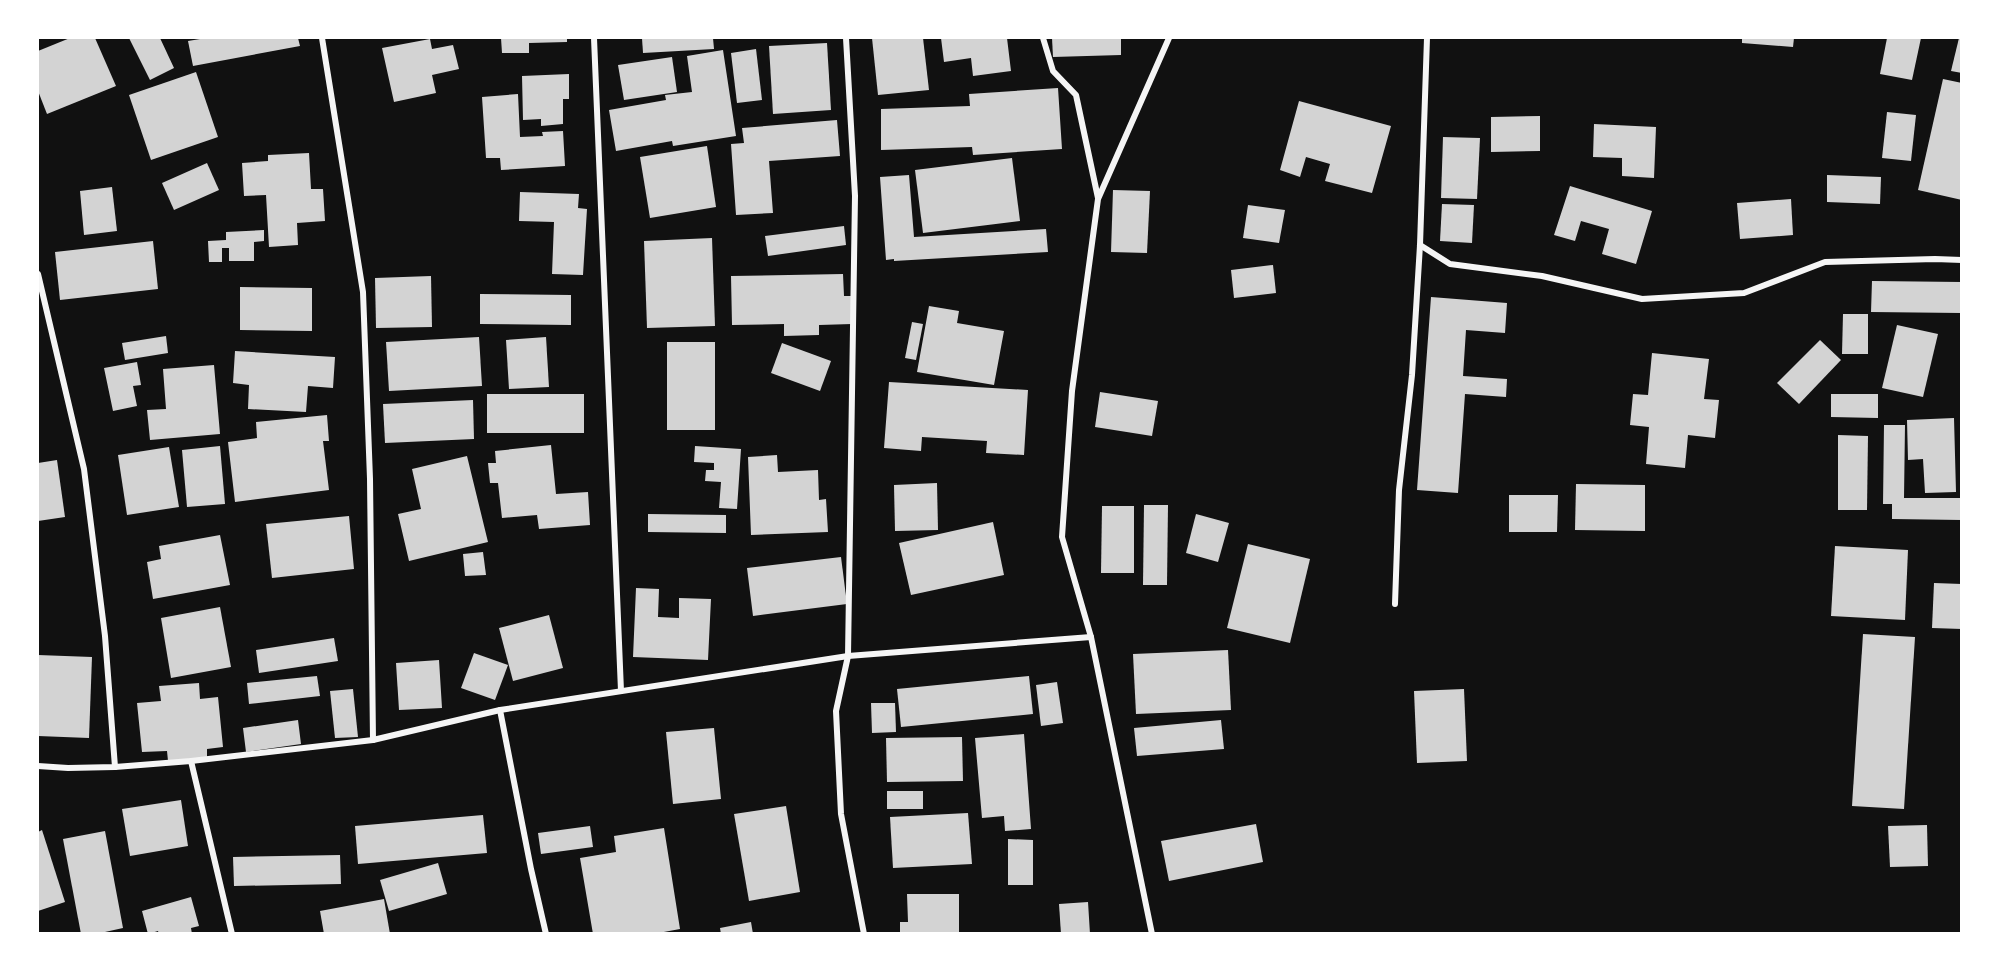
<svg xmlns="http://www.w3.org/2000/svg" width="1999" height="971" font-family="'Public Sans',sans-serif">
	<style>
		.building { fill: #d3d3d3 }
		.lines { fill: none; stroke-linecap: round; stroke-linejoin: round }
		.minor { stroke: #f5f5f5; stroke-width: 6 }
	</style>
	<rect width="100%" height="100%" fill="#111"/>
	<g class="building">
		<polygon points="70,38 95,38 116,86 47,114 38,91 38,51"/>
		<polygon points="129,38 160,38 174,68 150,80"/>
		<polygon points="206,38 298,38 300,46 193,66 188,41"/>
		<polygon points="501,38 567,38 567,42 529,43 529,53 502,53"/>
		<polygon points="642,38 713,38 714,49 643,53"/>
		<polygon points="872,38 923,38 929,90 878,95"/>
		<polygon points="941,38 1007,38 1011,71 973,76 971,58 944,62"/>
		<polygon points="1052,38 1121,38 1121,55 1053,57"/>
		<polygon points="1742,38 1794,38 1793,47 1742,43"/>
		<polygon points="1887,38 1921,38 1912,80 1880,74"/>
		<polygon points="1959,38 1962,38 1962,73 1951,71"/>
		<polygon points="430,39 432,49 453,45 459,69 432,75 436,93 394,102 382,48"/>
		<polygon points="827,43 831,110 773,114 769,46"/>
		<polygon points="756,49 762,100 737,103 731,53"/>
		<polygon points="723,50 736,136 673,146 672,141 616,151 609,110 666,100 665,95 692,92 687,56"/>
		<polygon points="672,57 677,92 624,100 618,65"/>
		<polygon points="196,72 218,137 151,160 129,95"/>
		<polygon points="569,74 569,99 563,99 563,124 541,126 541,119 523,120 522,76"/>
		<polygon points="1943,79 1962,83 1962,200 1918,190"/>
		<polygon points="1058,88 1062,149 973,155 972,147 881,150 881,109 970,106 969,94"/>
		<polygon points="518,94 520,137 543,136 542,132 563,131 565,166 501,170 500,158 486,158 482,97"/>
		<polygon points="1299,101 1391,126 1372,193 1325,181 1330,164 1306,157 1300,177 1280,170"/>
		<polygon points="1887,112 1916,115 1911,161 1882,158"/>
		<polygon points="1540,116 1540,151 1491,152 1491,117"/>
		<polygon points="837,120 840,156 769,161 773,213 736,215 731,144 744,143 742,128"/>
		<polygon points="1594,124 1656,127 1654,178 1622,176 1622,158 1593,157"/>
		<polygon points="1443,137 1480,138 1477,199 1441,198"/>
		<polygon points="707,146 716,207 650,218 640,157"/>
		<polygon points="309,153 311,189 323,189 325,221 297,223 298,245 269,247 266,195 244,196 242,163 268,161 268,155"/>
		<polygon points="1012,158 1020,221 923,233 915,170"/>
		<polygon points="207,163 219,190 174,210 162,183"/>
		<polygon points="909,175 914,237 1046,229 1048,252 894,261 894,259 886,260 880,177"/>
		<polygon points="1827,175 1881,177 1880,204 1827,202"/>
		<polygon points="1570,186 1652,211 1636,264 1602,254 1609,229 1581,221 1575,241 1554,235"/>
		<polygon points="112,187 117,231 84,235 80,191"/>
		<polygon points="1113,190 1150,191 1147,253 1111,252"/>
		<polygon points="520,192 579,194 578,208 587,209 583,275 552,274 554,222 519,221"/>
		<polygon points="1791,199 1793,235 1740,239 1737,203"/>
		<polygon points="1442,204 1474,205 1472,243 1440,241"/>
		<polygon points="1248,205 1285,210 1279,243 1243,238"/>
		<polygon points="844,226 846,245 768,256 765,236"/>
		<polygon points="264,230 264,241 254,242 254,261 229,261 229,248 222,248 222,262 209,262 208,241 226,240 226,232"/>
		<polygon points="712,238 715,326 647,328 644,241"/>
		<polygon points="153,241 158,289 60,300 55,252"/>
		<polygon points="1273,265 1276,293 1234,298 1231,270"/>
		<polygon points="843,274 844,296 852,296 852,324 819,325 819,335 784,336 784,324 732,325 731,276"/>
		<polygon points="431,276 432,327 376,328 375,278"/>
		<polygon points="1872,281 1962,282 1961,313 1871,312"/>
		<polygon points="240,287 312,288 312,331 240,330"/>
		<polygon points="480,294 571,295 571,325 480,324"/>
		<polygon points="1431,297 1507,303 1505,333 1466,330 1463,376 1507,379 1506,397 1465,394 1458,493 1417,490"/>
		<polygon points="929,306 959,311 957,323 1004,331 994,385 917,372"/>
		<polygon points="1843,314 1868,314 1868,354 1842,354"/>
		<polygon points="912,322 923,324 916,360 905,358"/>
		<polygon points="1897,325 1938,334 1923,397 1882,388"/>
		<polygon points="166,336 168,353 125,360 122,343"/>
		<polygon points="479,337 482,386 389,391 386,342"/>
		<polygon points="546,337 549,387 509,389 506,340"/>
		<polygon points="1820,340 1841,360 1799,404 1777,383"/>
		<rect x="667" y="342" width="48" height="88"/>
		<polygon points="782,343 831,361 820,391 771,373"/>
		<polygon points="235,351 335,357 333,388 308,386 306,412 248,409 249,385 233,383"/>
		<polygon points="1652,353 1709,359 1704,399 1719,400 1715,438 1688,435 1685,468 1646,464 1649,427 1630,425 1633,394 1648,395"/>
		<polygon points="137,362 141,385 133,386 137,406 113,411 104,368"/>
		<polygon points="214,365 220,434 150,440 147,410 166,409 163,369"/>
		<polygon points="889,382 1028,390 1024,455 986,453 987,441 922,437 921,451 884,448"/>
		<polygon points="1100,392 1158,401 1152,436 1095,427"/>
		<rect x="487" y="394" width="97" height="39"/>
		<polygon points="1831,394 1878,394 1878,418 1831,417"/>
		<polygon points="473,400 474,439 385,443 383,404"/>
		<polygon points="327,415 329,441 323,441 329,490 235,502 228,442 257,438 256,422"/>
		<polygon points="1954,418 1956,492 1925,493 1923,459 1908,460 1907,420"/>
		<polygon points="1884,425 1905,425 1904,498 1962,498 1962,520 1892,519 1892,504 1883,504"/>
		<polygon points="1838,435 1868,436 1867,510 1838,510"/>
		<polygon points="551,445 556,494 588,492 590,525 539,529 537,515 502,518 498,483 490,483 488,463 496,463 495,451"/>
		<polygon points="220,446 225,504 187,507 182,450"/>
		<polygon points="695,446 741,449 737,509 719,508 721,482 705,481 706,470 714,470 714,463 694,462"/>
		<polygon points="169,447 179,507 127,515 118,455"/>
		<polygon points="777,455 778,472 818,470 819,500 826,499 828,532 751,535 748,457"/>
		<polygon points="467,456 488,542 409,561 398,514 421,509 412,469"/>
		<polygon points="57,460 65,517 38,521 38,463"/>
		<polygon points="937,483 938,530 895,531 894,485"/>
		<polygon points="1576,484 1645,485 1645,531 1575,530"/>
		<polygon points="1509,495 1558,495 1557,532 1509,532"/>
		<polygon points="1144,505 1168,505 1167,585 1143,585"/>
		<polygon points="1102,506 1134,506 1134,573 1101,573"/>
		<polygon points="648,514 726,515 726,533 648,532"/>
		<polygon points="1196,514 1229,523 1218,562 1186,553"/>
		<polygon points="349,516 354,569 272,578 266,524"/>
		<polygon points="993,522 1004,575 911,595 899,543"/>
		<polygon points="220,535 230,585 153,599 147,562 161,559 159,546"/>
		<polygon points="1248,544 1310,559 1290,643 1227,628"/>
		<polygon points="1835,546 1908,550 1905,620 1831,616"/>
		<polygon points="483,552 486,575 465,576 463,554"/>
		<polygon points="841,557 847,604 753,616 747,568"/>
		<polygon points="1934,583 1962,584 1962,629 1932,628"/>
		<polygon points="636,588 659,589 658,617 679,618 679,598 711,599 708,660 633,657"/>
		<polygon points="220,607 231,667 171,678 161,618"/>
		<polygon points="549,615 563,668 513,681 499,628"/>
		<polygon points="1863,634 1915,637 1904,809 1852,806"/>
		<polygon points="334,638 338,661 259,673 256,650"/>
		<polygon points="1228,650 1231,710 1136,714 1133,654"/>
		<polygon points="474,653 508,665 495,700 461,688"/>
		<polygon points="38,655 92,657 89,738 38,736"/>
		<polygon points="439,660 442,708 399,710 396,663"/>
		<polygon points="317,676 320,696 249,704 247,683"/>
		<polygon points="1029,676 1033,714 901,727 897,689"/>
		<polygon points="1057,682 1063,723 1041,726 1036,685"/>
		<polygon points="199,683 200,699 218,697 223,747 207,749 207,758 168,761 167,751 142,752 137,703 161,701 159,686"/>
		<polygon points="353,689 358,737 335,738 330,691"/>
		<polygon points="1464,689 1467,761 1417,763 1414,691"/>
		<polygon points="871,703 895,703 896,732 872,733"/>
		<polygon points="298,720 301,744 246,752 243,728"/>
		<polygon points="1221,720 1224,749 1137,756 1134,728"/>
		<polygon points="714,728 721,799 673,804 666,732"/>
		<polygon points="1024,734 1031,829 1005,831 1004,816 982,818 975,738"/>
		<polygon points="962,737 963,781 887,782 886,738"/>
		<rect x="887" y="791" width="36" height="18"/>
		<polygon points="181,800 188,846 130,856 122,809"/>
		<polygon points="786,806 800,892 749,901 734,814"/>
		<polygon points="968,813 972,864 893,868 890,817"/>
		<polygon points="483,815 487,853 358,864 355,826"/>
		<polygon points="1256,824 1263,862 1169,881 1161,841"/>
		<polygon points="1927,825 1928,866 1890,867 1888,826"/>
		<polygon points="590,826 593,847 541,854 538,833"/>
		<polygon points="664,828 680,929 653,934 593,934 580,858 616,852 614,836"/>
		<polygon points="42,830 65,902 38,911 38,832"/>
		<polygon points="105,831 123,928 96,934 81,934 63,839"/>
		<polygon points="1008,839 1033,840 1033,885 1008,885"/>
		<polygon points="340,855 341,884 234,886 233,857"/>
		<polygon points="438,863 447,894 389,911 380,880"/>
		<polygon points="907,894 959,894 959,934 900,934 900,922 908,922"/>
		<polygon points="191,897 199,926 191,928 192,934 159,934 158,931 148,934 142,911"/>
		<polygon points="384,899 390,934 324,934 320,911"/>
		<polygon points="1088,902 1090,934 1061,934 1059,904"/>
		<polygon points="751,922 753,934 721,934 720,928"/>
	</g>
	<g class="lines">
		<g class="minor">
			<polyline points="322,38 363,292 370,479 373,740"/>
			<polyline points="594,38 621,691"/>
			<polyline points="846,38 855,196 848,656 836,711 841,814 864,934"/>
			<polyline points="1043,38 1053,71 1076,95 1098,198"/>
			<polyline points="1420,245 1450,264 1542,276 1642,299 1744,293 1825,262 1935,259 1962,260"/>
			<polyline points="38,274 84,469 105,636 115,767"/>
			<polyline points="1395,604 1399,490 1412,375 1420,245 1427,38"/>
			<polyline points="500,710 531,869 546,934"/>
			<polyline points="191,761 232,934"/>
			<polyline points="38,766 68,768 115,767 191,761 373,740 500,710 848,656 1091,637"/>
			<polyline points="1152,934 1091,637 1062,537 1072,391 1098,199 1169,38"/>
		</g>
	</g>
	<rect width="1999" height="971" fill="none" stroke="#ffffff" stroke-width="78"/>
</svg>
